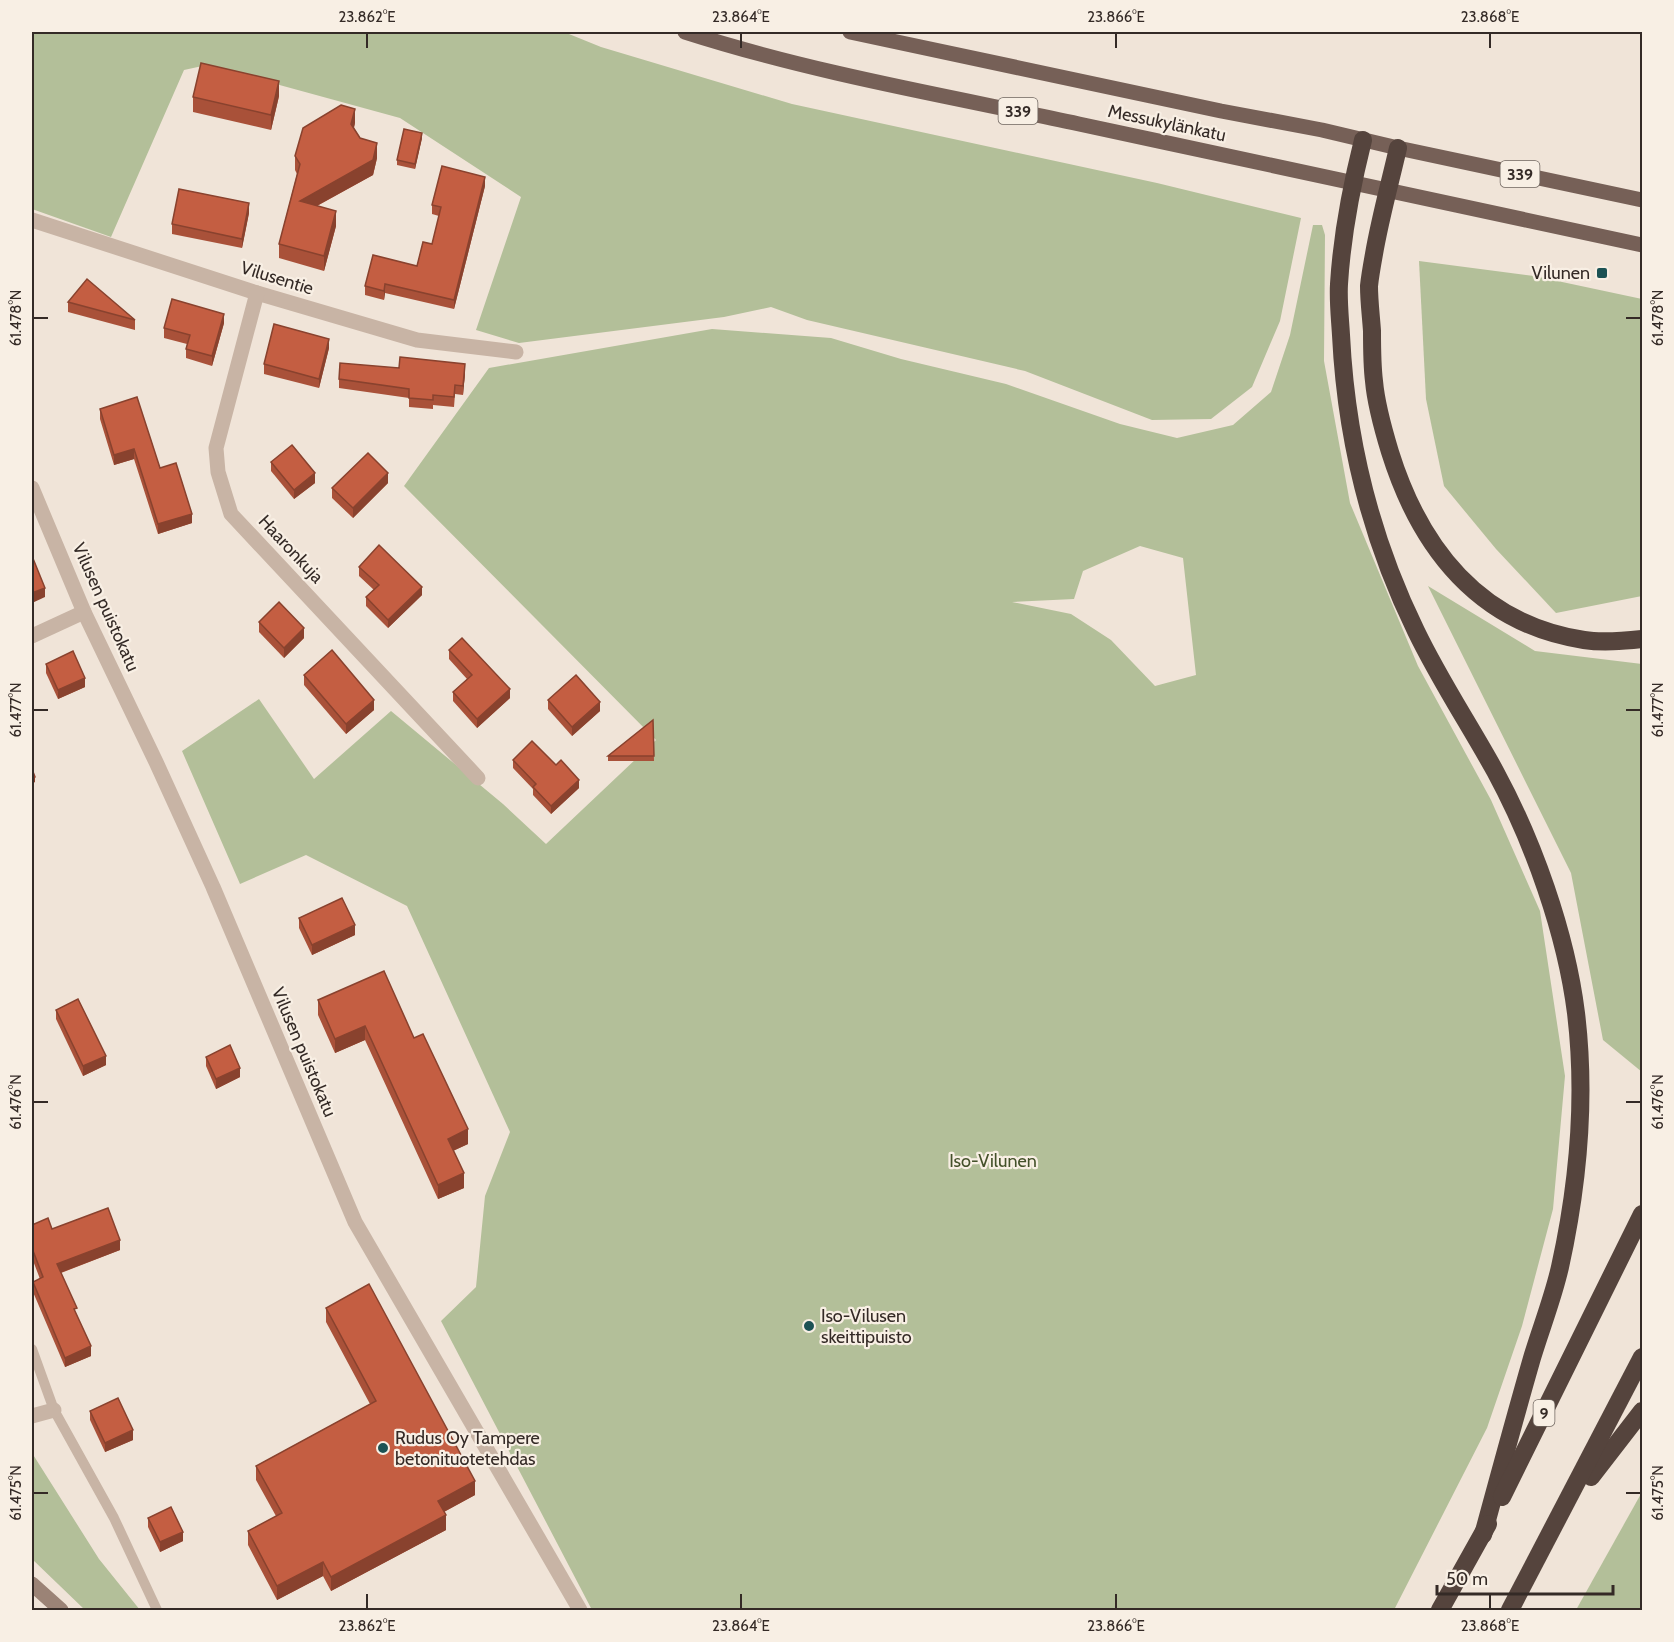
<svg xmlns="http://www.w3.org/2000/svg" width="1674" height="1642" font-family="Cabin,sans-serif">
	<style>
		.green { fill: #b3bf99; fill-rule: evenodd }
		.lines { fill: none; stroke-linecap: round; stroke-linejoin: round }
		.lane { stroke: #c8b4a5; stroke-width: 10 }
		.street { stroke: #c8b4a5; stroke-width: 15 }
		.secondary { stroke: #9b8376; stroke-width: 15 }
		.primary { stroke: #766057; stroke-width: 15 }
		.highway { stroke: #55443d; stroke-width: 18 }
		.wall { fill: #a95139 }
		.shaded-wall { fill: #89422e }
		.building { fill: #c45e42; stroke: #89422e; stroke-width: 1.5 }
		.ticks { fill: none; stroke: #342a26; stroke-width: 2 }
		.poi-dot { fill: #1c5254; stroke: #f8efe4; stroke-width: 2 }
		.labels { text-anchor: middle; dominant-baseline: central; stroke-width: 4.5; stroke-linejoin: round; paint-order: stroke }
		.shield { fill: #f8efe4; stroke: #6f655f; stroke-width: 1.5 }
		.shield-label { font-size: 16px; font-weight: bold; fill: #342a26 }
		.street-label { font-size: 18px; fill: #342a26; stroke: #f8efe4 }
		.poi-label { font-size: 18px; fill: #342a26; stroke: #f8efe4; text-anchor: start }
		.park-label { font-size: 18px; fill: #44512a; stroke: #f8efe4 }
		.neatline { fill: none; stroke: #342a26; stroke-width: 2 }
		.ticks-label { font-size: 15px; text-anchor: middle; fill: #342a26 }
	</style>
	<rect width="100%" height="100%" fill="#f0e4d8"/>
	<g class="green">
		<polygon points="32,32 564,32 601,47 792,104 1157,183 1301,218 1280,321 1252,387 1211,419 1152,420 1025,371 807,320 771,307 724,317 519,343 476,330 521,197 400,118 207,65 184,70 111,237 32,209"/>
		<path d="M1313,225H1322L1325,235L1324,361L1350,503L1418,666L1491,800L1540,911L1565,1076L1553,1209L1522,1326L1487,1428L1394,1610H592L441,1321L476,1287L485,1196L510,1132L407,906L306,855L240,884L182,751L259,699L314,779L391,711L503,804L546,844L656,740L404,486L489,368L712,329L831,338L901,359L1006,384L1120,424L1177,438L1233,425L1271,392L1290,335ZM1140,546L1183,558L1196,675L1155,686L1111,640L1071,614L1012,602L1074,599L1083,571Z"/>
		<polygon points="1419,261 1534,276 1642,299 1642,596 1556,613 1496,549 1444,486 1426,399"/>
		<polygon points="1428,586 1535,651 1642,664 1642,1072 1603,1040 1571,873"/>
		<polygon points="32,1453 99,1559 140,1610 85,1610 32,1559"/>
		<polygon points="1642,1492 1642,1610 1576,1610"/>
	</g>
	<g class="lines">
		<polyline class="lane" points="32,1349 54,1410 114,1518 157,1610"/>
		<g class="street">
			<polyline points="32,220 257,293 417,340 516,352"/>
			<polyline points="257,293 216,448 218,472 231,514 478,778"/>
			<polyline points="32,488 84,612 156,762 213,887 355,1222 580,1610"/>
			<polyline points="32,636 84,612"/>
			<polyline points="32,1416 54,1410"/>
		</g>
		<polyline class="secondary" points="32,1584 61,1610"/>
		<g class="primary">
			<path d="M685,32C813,73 947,96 1079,124C1267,164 1455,205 1642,245"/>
			<polyline points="850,32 1221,111 1322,130 1398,148 1642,200"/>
		</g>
		<g class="highway">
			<path d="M1363,140C1351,188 1342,235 1339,284C1338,301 1340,318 1341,335C1346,437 1371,539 1416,631C1439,679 1469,724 1495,771C1533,841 1566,933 1576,1013C1586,1096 1578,1185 1560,1267C1553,1298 1541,1328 1532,1358C1515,1417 1499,1476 1483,1535"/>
			<path d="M1398,148C1390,183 1380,219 1374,254C1372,265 1370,276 1369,286C1369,301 1371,316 1372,331C1372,348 1372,365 1374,381C1376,405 1383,429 1390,452C1420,548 1479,624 1584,640C1603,643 1623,641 1642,639"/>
			<polyline points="1591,1477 1642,1411"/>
			<polyline points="1502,1497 1642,1214"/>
			<polyline points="1440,1610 1488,1524"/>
			<polyline points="1510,1610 1642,1357"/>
		</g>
	</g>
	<g class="wall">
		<polygon points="279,96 271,130 193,112 193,97"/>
		<polygon points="355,123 354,128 360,138 377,158 373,175 317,206 336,226 324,271 279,258 279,244 297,174 295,170 295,156"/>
		<polygon points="422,138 415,169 397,165 397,160"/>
		<polygon points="485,186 454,309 385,293 384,300 365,295 365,286 417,266 432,244 439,216 432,214 432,205"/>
		<polygon points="249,213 242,248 172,234 172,224"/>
		<polygon points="68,302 135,320 135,330 68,312"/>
		<polygon points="224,323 212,366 186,358 186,349 187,344 164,338 164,328"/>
		<polygon points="329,348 319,388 264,374 264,364"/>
		<polygon points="465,373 463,395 455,394 454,407 433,405 433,409 409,407 409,398 339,388 339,379"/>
		<polygon points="100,409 160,468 192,523 158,534 134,459 114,465 100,419"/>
		<polygon points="271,462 315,483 294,499 271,471"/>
		<polygon points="388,483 353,518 332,498 332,488"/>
		<polygon points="359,567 422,595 388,628 366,606 366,597 374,590 359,576"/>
		<polygon points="259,622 304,638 284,658 259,632"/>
		<polygon points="449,650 510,698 477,728 453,701 453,692 467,679 449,659"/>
		<polygon points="46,664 85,687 58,699 46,673"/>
		<polygon points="304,675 374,710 346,734 304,685"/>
		<polygon points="548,700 600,711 572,736 548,709"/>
		<polygon points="653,720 654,761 608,761 608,756"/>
		<polygon points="513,760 579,788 551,814 533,795 533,789 513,768"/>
		<polygon points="299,918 355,935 312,955 299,928"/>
		<polygon points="318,1000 414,1038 468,1144 453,1151 464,1188 438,1199 365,1040 335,1053 318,1015"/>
		<polygon points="56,1010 106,1065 83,1076 56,1019"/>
		<polygon points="206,1057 240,1077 216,1089 206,1066"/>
		<polygon points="32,1225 52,1229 120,1250 61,1273 91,1356 65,1367 33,1292 33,1282 40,1279 32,1258"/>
		<polygon points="326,1308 475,1495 444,1512 446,1530 331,1591 323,1576 277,1600 248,1545 248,1531 276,1516 256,1480 256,1466 370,1404 326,1322"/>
		<polygon points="90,1411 133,1440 105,1452 90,1420"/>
		<polygon points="148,1518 183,1541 160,1552 148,1527"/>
	</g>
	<g class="shaded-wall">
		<polygon points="279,81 279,96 271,130 271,115"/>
		<polygon points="355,109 355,123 351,138 351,124"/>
		<polygon points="422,133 422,138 415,169 415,164"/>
		<polygon points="377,143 377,158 373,175 300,215 300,201"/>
		<polygon points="485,177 485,186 454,309 454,300"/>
		<polygon points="249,203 249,213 242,248 242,239"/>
		<polygon points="336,211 336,226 324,271 324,256"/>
		<polygon points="385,284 385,293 384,300 384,291"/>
		<polygon points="224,314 224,323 212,366 212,356"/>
		<polygon points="329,339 329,348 319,388 319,379"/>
		<polygon points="465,364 465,373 463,395 463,386"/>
		<polygon points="134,449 134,459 114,465 114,455"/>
		<polygon points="315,473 315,483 294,499 294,490"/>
		<polygon points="388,473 388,483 353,518 353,508"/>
		<polygon points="192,514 192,523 158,534 158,524"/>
		<polygon points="422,587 422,595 388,628 388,620"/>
		<polygon points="45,588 45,597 32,603 32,593"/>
		<polygon points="304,628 304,638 284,658 284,648"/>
		<polygon points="85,678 85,687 58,699 58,690"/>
		<polygon points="510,689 510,698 477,728 477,719"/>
		<polygon points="374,700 374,710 346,734 346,724"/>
		<polygon points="600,702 600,711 572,736 572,727"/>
		<polygon points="35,777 35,782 32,784 32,779"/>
		<polygon points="579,780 579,788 551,814 551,806"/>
		<polygon points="355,925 355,935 312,955 312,945"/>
		<polygon points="365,1026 365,1040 335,1053 335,1039"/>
		<polygon points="106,1056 106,1065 83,1076 83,1066"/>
		<polygon points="240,1068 240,1077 216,1089 216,1079"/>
		<polygon points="468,1129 468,1144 448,1153 448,1139"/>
		<polygon points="464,1173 464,1188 438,1199 438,1185"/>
		<polygon points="120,1240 120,1250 57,1274 57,1264"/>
		<polygon points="91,1346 91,1356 65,1367 65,1358"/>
		<polygon points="133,1430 133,1440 105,1452 105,1443"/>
		<polygon points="475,1481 475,1495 438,1515 438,1501"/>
		<polygon points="446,1515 446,1530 331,1591 331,1577"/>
		<polygon points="183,1532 183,1541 160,1552 160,1542"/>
		<polygon points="323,1562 323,1576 277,1600 277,1586"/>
	</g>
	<g class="building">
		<polygon points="201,63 279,81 271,115 193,97"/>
		<polygon points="341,105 355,109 351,124 360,138 377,143 373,160 300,201 336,211 324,256 279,244 300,164 295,156 303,128"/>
		<polygon points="404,129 422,133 415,164 397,160"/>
		<polygon points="442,166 485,177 454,300 385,284 384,291 365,286 373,255 417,266 423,242 432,244 441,207 432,205"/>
		<polygon points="179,189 249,203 242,239 172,224"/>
		<polygon points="87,279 135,320 68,302"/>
		<polygon points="172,299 224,314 212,356 186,349 190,335 164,328"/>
		<polygon points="274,324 329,339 319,379 264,364"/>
		<polygon points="400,357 465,364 463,386 455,385 454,397 433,395 433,400 409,398 409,389 339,379 340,363 399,368"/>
		<polygon points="137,397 160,468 176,463 192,514 158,524 134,449 114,455 100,409"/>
		<polygon points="292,445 315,473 294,490 271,462"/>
		<polygon points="368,453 388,473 353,508 332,488"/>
		<polygon points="379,545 422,587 388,620 366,597 379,585 359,567"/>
		<polygon points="32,556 45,588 32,593"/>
		<polygon points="279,602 304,628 284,648 259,622"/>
		<polygon points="462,638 510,689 477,719 453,692 472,675 449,650"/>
		<polygon points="332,650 374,700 346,724 304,675"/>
		<polygon points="73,651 85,678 58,690 46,664"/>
		<polygon points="576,675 600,702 572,727 548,700"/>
		<polygon points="653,720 654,756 608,756"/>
		<polygon points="532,741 556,765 561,760 579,780 551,806 533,787 536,784 513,760"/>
		<polygon points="32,769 35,777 32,779"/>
		<polygon points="342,898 355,925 312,945 299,918"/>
		<polygon points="384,971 414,1038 423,1034 468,1129 448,1139 464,1173 438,1185 365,1026 335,1039 318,1000"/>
		<polygon points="78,999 106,1056 83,1066 56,1010"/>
		<polygon points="230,1045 240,1068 216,1079 206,1057"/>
		<polygon points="108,1208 120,1240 57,1264 77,1308 74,1309 91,1346 65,1358 33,1282 43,1277 32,1248 32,1225 48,1218 52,1229"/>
		<polygon points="369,1284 475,1481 438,1501 446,1515 331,1577 323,1562 277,1586 248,1531 282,1513 256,1466 376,1401 326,1308"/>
		<polygon points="118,1398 133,1430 105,1443 90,1411"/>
		<polygon points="171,1507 183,1532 160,1542 148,1518"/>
	</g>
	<path class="ticks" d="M367,33V48M741,33V48M1116,33V48M1490,33V48M33,318H48M1626,318H1641M33,710H48M1626,710H1641M33,1102H48M1626,1102H1641M33,1493H48M1626,1493H1641M367,1594V1609M741,1594V1609M1116,1594V1609M1490,1594V1609"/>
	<g class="poi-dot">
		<rect x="1596" y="267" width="12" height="12" rx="3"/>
		<circle cx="809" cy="1326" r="6"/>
		<circle cx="383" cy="1448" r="6"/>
	</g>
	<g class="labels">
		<g class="shield">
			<rect x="998.5" y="98" width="39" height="26" rx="4.5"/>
			<rect x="1500.5" y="161" width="39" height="26" rx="4.5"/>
			<rect x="1533.5" y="1400" width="21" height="26" rx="4.5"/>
		</g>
		<g class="shield-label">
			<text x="1018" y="111">339</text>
			<text x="1520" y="174">339</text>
			<text x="1544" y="1413">9</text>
		</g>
		<g class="street-label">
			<text transform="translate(1167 123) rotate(12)">Messukylänkatu</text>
			<text transform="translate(277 278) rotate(17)">Vilusentie</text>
			<text transform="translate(291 549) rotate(47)">Haaronkuja</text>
			<text transform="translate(106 607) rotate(66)">Vilusen puistokatu</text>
			<text transform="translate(304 1052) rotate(67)">Vilusen puistokatu</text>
		</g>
		<g class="poi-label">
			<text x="1590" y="273" text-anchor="end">Vilunen</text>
			<text x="821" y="1316">Iso-Vilusen<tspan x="821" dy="21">skeittipuisto</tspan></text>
			<text x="395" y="1438">Rudus Oy Tampere<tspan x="395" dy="21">betonituotetehdas</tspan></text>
		</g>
		<g class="park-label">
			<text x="993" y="1161">Iso-Vilunen</text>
		</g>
	</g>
	<rect width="1674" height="1642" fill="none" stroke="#f8efe4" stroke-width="66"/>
	<path d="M1437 1585v9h176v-9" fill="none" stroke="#342a26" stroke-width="3"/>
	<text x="1446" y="1585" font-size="18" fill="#342a26" stroke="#f8efe4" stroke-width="4.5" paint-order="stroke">50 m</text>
	<rect x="33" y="33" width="1608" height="1576" class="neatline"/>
	<g class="ticks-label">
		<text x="367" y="22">23.862°E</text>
		<text x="741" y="22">23.864°E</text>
		<text x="1116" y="22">23.866°E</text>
		<text x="1490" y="22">23.868°E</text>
		<text transform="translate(16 318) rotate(-90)" y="5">61.478°N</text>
		<text transform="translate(1658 318) rotate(-90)" y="5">61.478°N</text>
		<text transform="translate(16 710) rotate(-90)" y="5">61.477°N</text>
		<text transform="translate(1658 710) rotate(-90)" y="5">61.477°N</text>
		<text transform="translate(16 1102) rotate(-90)" y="5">61.476°N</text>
		<text transform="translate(1658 1102) rotate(-90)" y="5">61.476°N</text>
		<text transform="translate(16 1493) rotate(-90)" y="5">61.475°N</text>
		<text transform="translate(1658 1493) rotate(-90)" y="5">61.475°N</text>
		<text x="367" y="1631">23.862°E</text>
		<text x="741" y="1631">23.864°E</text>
		<text x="1116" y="1631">23.866°E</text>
		<text x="1490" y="1631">23.868°E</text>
	</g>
</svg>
